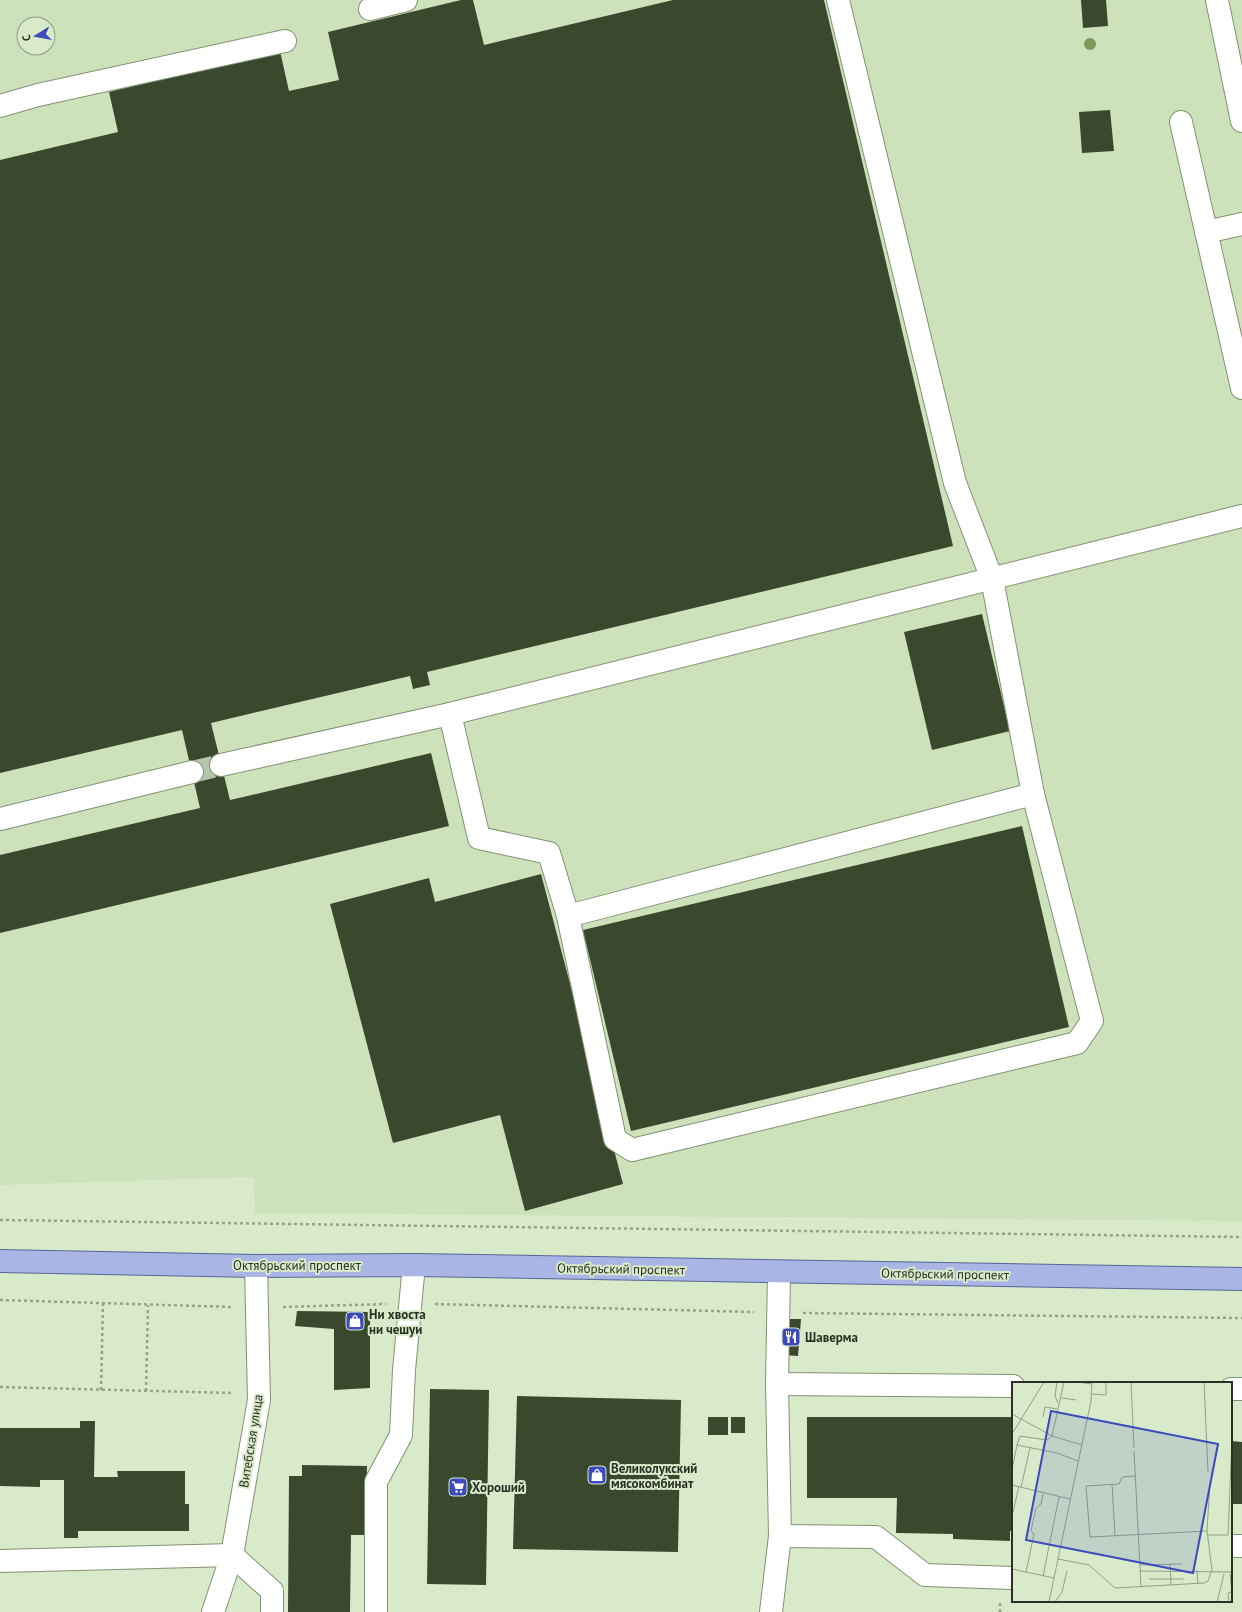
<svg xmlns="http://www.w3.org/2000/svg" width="1242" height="1612" font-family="'PT Sans',sans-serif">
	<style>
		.built { fill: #cde2bb; fill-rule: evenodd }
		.building { fill: #3a482d }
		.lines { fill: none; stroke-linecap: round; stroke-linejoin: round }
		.minor-tunnel { stroke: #b5c5a9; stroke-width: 22; stroke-dasharray: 22 11; stroke-linecap: butt }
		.minor-casing { stroke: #829274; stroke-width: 24 }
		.major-casing { stroke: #576696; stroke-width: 24 }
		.path { stroke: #96a38b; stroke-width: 2.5; stroke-dasharray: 3 3; stroke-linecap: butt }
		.minor { stroke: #fff; stroke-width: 22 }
		.major { stroke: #a9b5e5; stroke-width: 22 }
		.tree { fill: #7d985b }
		.labels { text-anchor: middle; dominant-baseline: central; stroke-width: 4; stroke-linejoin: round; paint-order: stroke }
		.street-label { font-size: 13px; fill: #2a3024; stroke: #d8eaca }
		.poi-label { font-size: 13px; font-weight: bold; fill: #2a3024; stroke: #d8eaca; text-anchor: start }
		.inset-road { fill: none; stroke: #92a088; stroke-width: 1 }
		.view { fill: #3b4abd; fill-opacity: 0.15; stroke: #3b4abd; stroke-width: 2 }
		.inset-edge { fill: none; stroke: #2a3024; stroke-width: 2 }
	</style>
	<rect width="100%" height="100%" fill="#d8eaca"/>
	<path class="built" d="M0,0H1242V1221L255,1213L254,1177L0,1185ZM24,24H48V48H24Z"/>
	<g class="building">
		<polygon points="461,0 473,0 484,45 673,0 824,0 953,546 427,672 430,685 413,689 410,676 211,723 230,800 431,753 449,826 0,933 0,855 200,808 182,730 0,773 0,160 118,132 109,92 280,51 289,91 339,80 328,32"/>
		<polygon points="1081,0 1106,0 1108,26 1083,28"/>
		<polygon points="1110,110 1114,151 1082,153 1079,112"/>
		<polygon points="982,614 1010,731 932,750 904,632"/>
		<polygon points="1022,826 1069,1027 631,1131 583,930"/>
		<polygon points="541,874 623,1184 525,1211 500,1115 393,1143 330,904 429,878 435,902"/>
		<polygon points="297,1311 370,1312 370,1388 334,1390 334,1329 295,1326"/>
		<polygon points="782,1319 801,1319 798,1356 782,1355"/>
		<polygon points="430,1389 489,1390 486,1585 427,1584"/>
		<polygon points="517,1396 681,1400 678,1552 513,1549"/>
		<rect x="708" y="1417" width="20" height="18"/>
		<rect x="731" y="1417" width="14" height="16"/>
		<polygon points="807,1417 1013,1417 1013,1531 1010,1531 1010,1541 953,1539 953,1534 896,1533 897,1498 807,1498"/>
		<polygon points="80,1421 95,1421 94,1477 118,1477 117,1471 185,1471 185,1504 189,1504 189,1531 78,1531 78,1538 64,1538 64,1480 40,1480 40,1487 0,1486 0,1428 80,1428"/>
		<polygon points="1231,1441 1242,1442 1242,1504 1231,1504"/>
		<polygon points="302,1465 367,1466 366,1535 351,1535 350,1612 288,1612 289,1476 302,1476"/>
	</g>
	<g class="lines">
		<polyline class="minor-tunnel" points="192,772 221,765"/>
		<g class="minor-casing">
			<g id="minor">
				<polyline points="1217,0 1242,121"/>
				<polyline points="370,9 406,0"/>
				<polyline points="0,106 38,95 285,41"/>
				<polyline points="1181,122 1242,388"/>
				<polyline points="1206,232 1242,224"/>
				<polyline points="450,714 479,838 549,853 568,916 615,1139 632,1150 1077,1043 1092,1021 1033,794 992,579 955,483 838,0"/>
				<polyline points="221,765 450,714 1242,516"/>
				<polyline points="0,819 192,772"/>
				<polyline points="568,916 1033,794"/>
				<polyline points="777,1384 1013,1386"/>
				<polyline points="1231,1389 1242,1389"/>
				<polyline points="780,1536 876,1537 925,1575 1013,1578"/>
				<polyline points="1231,1546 1242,1546"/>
				<polyline points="0,1561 232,1555 272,1591 272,1612"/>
				<polyline points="213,1612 232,1555 259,1400 256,1266"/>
				<polyline points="376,1612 376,1482 401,1435 404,1370 414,1265"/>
				<polyline points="771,1612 780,1536 777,1384 779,1272"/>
			</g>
		</g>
		<g class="major-casing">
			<polyline id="major" points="0,1261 256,1266 414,1265 1242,1279"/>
		</g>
		<g class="path">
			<polyline points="0,1220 1242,1237"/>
			<polyline points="0,1300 232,1307"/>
			<polyline points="435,1304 754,1312"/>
			<polyline points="283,1307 386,1304"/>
			<polyline points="803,1313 1242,1318"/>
			<polyline points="0,1387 233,1393"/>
			<polyline points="101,1390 103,1303"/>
			<polyline points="146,1391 148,1305"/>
			<polyline points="1000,1612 1000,1603"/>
		</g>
		<use href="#minor" class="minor"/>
		<use href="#major" class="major"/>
	</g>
	<circle class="tree" cx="1090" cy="44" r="6"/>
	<defs>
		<g id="shop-square" transform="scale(1)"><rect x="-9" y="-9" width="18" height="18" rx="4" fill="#3b4abd" stroke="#d8eaca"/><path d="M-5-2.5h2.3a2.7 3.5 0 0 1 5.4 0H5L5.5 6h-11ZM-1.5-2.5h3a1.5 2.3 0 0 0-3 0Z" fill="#fff"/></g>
		<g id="restaurant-square" transform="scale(1)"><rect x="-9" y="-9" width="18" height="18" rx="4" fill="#3b4abd" stroke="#d8eaca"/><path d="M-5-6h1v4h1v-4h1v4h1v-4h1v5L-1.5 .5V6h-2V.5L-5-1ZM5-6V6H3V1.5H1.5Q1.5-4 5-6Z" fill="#fff"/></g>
		<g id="supermarket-square" transform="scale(1)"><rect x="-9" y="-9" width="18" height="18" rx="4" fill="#3b4abd" stroke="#d8eaca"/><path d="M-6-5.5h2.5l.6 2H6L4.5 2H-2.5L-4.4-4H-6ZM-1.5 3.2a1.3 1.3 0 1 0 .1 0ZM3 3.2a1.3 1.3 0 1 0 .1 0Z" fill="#fff"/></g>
	</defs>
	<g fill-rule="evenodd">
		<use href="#shop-square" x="355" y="1321"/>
		<use href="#restaurant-square" x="791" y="1337"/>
		<use href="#shop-square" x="597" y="1475"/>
		<use href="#supermarket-square" x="458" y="1487"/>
	</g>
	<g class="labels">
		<g class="street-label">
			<text x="297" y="1265">Октябрьский проспект</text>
			<text transform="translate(621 1269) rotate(1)">Октябрьский проспект</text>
			<text transform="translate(945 1274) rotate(1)">Октябрьский проспект</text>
			<text transform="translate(251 1441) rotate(-81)">Витебская улица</text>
		</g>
		<g class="poi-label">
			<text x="369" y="1314">Ни хвоста<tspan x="369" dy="15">ни чешуи</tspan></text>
			<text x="805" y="1337">Шаверма</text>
			<text x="611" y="1468">Великолукский<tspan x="611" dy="15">мясокомбинат</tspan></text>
			<text x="472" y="1487">Хороший</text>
		</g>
	</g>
	<g transform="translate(1012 1382)">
		<rect width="220" height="220" fill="#d8eaca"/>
		<path class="inset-road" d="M45,0L43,14L46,21M65,0L80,2M119,0L122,66M192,0L196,90M80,12L94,13V0M50,16L64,18M0,32L40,54L70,63M31,35L33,25L45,27M0,52L32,0M5,63L8,54L35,58L40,54L52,0M122,69L129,205M0,87L5,63L45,71L66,79M123,94L110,95L107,102L74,104L78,155L195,149M100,102L103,153M0,103L58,117M9,105L18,66M0,134L7,104M196,153H216L220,56M46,177L77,183L103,206L192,201L196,199L200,188L195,149L198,100M158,182L159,203M128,183L170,182M0,187L42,196M185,188L186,202M128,189L220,190M14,190L22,152L19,149L24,126L29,122L31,112M218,192L220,210M31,194L47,115M137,197H172M37,220L79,19L80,0M43,220L50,210L55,189M205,220L212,192M217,220L216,211L220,210"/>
		<path class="view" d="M39,29L206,62L181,191L14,158Z"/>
		<rect width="220" height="220" class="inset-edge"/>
	</g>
	<g transform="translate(36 36) rotate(259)"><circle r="19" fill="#d8eaca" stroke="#92a088"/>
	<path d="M0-3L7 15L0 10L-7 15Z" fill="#3b4abd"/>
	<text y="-6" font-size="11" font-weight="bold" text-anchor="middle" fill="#2a3024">С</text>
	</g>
</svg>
